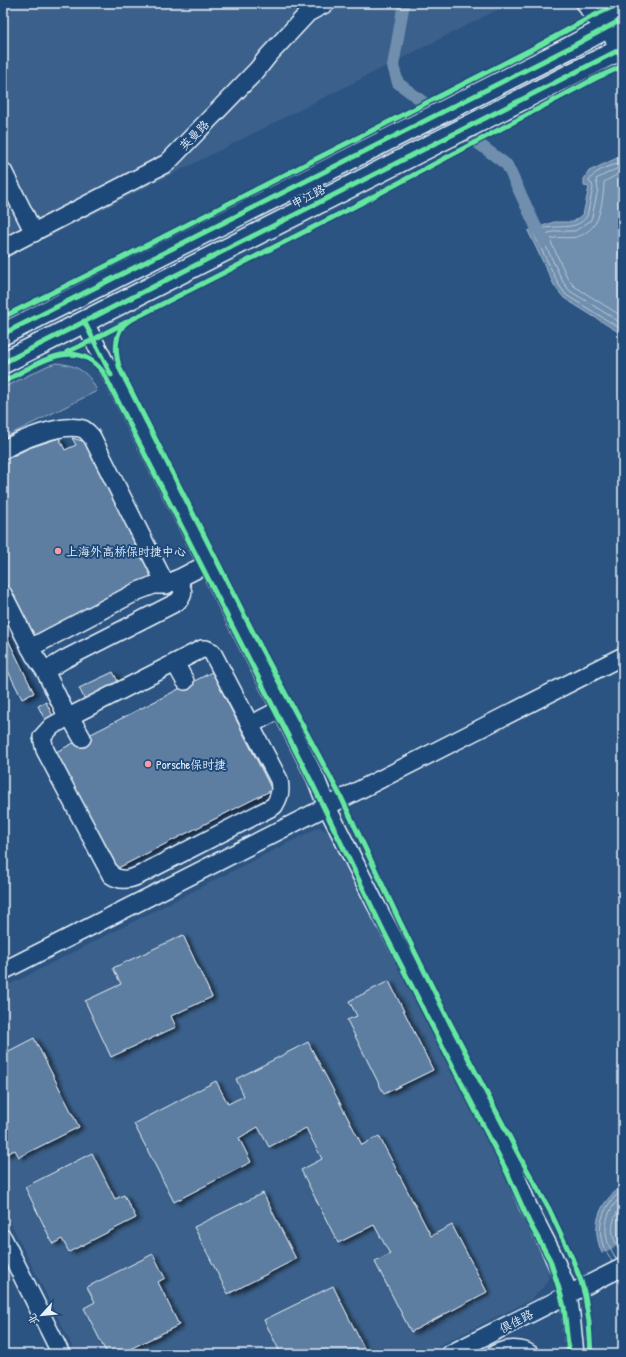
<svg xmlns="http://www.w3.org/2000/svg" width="626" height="1357" font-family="'Patrick Hand','LXGW WenKai TC',sans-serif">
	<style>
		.built { fill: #3a608b }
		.green { fill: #476b93; stroke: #98aec6 }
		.water { fill: #708ead; stroke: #a0b6cb }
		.pier { fill: #2b5482 }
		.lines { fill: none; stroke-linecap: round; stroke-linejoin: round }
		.shore { stroke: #b8c9da; stroke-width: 1 }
		.canal { stroke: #708ead; stroke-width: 12 }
		.building { fill: #5d7da1; stroke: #e8f1f8; filter: url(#shadow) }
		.minor-casing { stroke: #e8f1f8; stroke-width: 20 }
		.major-casing { stroke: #e8f1f8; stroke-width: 24 }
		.minor { stroke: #1f4a7a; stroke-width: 17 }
		.major { stroke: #1f4a7a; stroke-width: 21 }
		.cycleway-casing { stroke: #1f4a7a; stroke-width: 8 }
		.cycleway { stroke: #66e7a1; stroke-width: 5 }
		.poi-dot { fill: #ff9aa2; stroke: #1f4a7a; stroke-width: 1.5 }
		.labels { text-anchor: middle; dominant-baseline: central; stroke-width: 4; stroke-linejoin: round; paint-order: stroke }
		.street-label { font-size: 12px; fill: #e8f1f8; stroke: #1f4a7a }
		.poi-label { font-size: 12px; fill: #e8f1f8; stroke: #1f4a7a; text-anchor: start }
	</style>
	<defs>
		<filter id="shadow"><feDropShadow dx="4" dy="2" stdDeviation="2" flood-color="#0009"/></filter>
	</defs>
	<rect width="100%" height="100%" fill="#2b5482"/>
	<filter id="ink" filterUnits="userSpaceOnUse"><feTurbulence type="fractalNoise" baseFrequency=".025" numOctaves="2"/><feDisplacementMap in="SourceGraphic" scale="8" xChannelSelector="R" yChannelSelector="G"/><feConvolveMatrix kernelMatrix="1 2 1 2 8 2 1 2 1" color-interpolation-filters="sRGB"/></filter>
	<g filter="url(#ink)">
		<g class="built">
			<polygon points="3,3 511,3 3,260"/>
			<polygon points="319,827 331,834 401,970 501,1167 511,1191 543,1256 548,1271 548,1279 544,1286 530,1300 423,1354 76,1354 3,1208 3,988"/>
		</g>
		<path class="green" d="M56,363C77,365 89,372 97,391L3,438V388L47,366Z"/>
		<g class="water">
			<polygon points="617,158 623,160 623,335 564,298 555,287 528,231 554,222 573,222 583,215 589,187 584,186 584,179 589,171"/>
			<path d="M623,1186V1289C616,1277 604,1260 600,1248C591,1222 601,1200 623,1186Z"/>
		</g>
		<polygon class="pier" points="623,1243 623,1284 619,1286 601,1254"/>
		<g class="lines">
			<g class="shore">
				<path d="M623,164C613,163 591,172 589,182L592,184L593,188L587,216C575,235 546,220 534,234L559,285L566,295L623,330"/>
				<polyline points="623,169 618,168 596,179 598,189 592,217 590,221 575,231 556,231 542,235 541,236 563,282 570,291 623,324"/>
				<path d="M623,175L618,174L604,182C604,192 601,213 596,222C593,228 583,236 576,237C568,239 559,236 551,239L550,240L568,279L574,286L623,317"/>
				<path d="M623,1258C611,1237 607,1224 623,1204"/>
				<path d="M617,1260C614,1255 611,1250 609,1245C602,1228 607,1207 623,1196"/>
				<path d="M612,1262C610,1257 607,1253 604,1248C595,1226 604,1203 623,1190"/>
			</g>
			<polyline class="canal" points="404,3 393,66 398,83 507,165 536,227 545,241"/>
		</g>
		<g class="building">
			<polygon points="59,438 65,450 76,445 72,438 86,442 156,576 30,644 3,591 3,461 29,448"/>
			<polygon points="3,629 34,693 22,699 3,661"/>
			<polygon points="113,672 120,685 86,702 79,688"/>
			<polygon points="212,672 272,790 116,869 56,752"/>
			<polygon points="46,702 54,718 46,722 38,706"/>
			<polygon points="183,935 212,997 171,1016 176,1027 111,1057 85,1001 121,984 113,968"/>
			<polygon points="389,981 433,1070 384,1094 347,1020 357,1016 349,1001"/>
			<polygon points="34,1038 79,1127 19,1157 15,1150 4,1155 3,1152 3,1054"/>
			<polygon points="308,1042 362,1145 379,1136 431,1236 452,1225 487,1292 411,1332 375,1262 390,1254 374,1225 338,1243 301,1170 322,1159 306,1128 269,1147 258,1127 239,1138 251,1162 174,1202 134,1124 216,1081 228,1104 244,1096 236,1079"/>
			<polygon points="92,1153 115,1199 124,1195 136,1218 69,1252 62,1239 53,1244 25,1187"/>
			<polygon points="263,1193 296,1259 228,1294 194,1227"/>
			<polygon points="153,1254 165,1278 158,1282 179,1325 120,1354 107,1354 84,1308 95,1302 87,1287"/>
			<polygon points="333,1286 366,1352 362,1354 281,1354 264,1320"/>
			<polygon points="198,1348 201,1354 187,1354"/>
		</g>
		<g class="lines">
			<g class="minor-casing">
				<g id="minor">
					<polyline points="585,3 593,16 608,27 623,58"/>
					<polyline points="608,27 612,8 610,3"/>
					<polyline points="3,171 34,233"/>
					<polyline points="3,248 167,163 257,70 268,56 308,13 327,3"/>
					<polyline points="84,321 316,779 327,807 374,901 439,1023 514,1171 528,1206 551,1251 567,1288 571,1315 575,1354"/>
					<path d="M3,450C20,440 63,422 83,429C86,430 89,434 92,437L166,585L207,564"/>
					<polyline points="3,594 34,655 45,671 64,710 73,722 82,738"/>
					<polyline points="30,648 138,591 154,585 166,585"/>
					<path d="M202,649H206L212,652L279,780C281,791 280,796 274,806L149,870C137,877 124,884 111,875L45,750L42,737L52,726L61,721Z"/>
					<polyline points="175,663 185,681"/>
					<path d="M45,671L65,659L177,602C187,593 182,589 177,579"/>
					<polyline points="250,725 275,712"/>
					<polyline points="3,971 623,656"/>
					<polyline points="3,1238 61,1354"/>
					<polyline points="450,1354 623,1267"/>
					<path d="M495,1354C505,1349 521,1347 530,1354"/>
				</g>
			</g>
			<g class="major-casing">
				<g id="major">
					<polyline points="3,334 569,48 623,19"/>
					<polyline points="3,363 623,48"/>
				</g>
			</g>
			<use href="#minor" class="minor"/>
			<use href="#major" class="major"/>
			<g class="cycleway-casing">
				<g id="cycleway">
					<polyline points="3,317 106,266 538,46 593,16 621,3"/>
					<polyline points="84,321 111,375"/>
					<path d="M128,321C113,332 115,354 120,369L261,648L342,799L400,922L449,1021L521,1159L549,1209L572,1258L581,1281L585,1296L589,1322L591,1354"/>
					<polyline points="3,334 569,48 623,19"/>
					<polyline points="67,352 93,340 107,332 361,203 596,78 623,66"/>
					<polyline points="3,363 623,48"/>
					<path d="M3,382C34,366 75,334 103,372L312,783L385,934L507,1172L529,1222L550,1260L560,1292L564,1307L569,1354"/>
				</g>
			</g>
			<use href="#cycleway" class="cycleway"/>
		</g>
	</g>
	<g class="poi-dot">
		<circle cx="58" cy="551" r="4"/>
		<circle cx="148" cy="764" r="4"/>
	</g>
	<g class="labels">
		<g class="street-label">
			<text transform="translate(194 135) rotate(-46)">英曼路</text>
			<text transform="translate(308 196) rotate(-27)">申江路</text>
			<text transform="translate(516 1321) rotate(-27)">俱佳路</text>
		</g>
		<g class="poi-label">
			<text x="66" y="551">上海外高桥保时捷中心</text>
			<text x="156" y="764">Porsche保时捷</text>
		</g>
	</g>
	<rect width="626" height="1357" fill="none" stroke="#1f4a7a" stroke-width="16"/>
	<rect x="8" y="8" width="610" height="1341" fill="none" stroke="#e8f1f8" stroke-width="1.5" filter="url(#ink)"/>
	<g transform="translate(42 1315) rotate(243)" stroke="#1f4a7a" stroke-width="3" paint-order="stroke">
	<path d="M0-3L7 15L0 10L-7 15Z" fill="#e8f1f8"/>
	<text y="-6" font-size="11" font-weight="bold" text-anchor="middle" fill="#e8f1f8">北</text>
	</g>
</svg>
